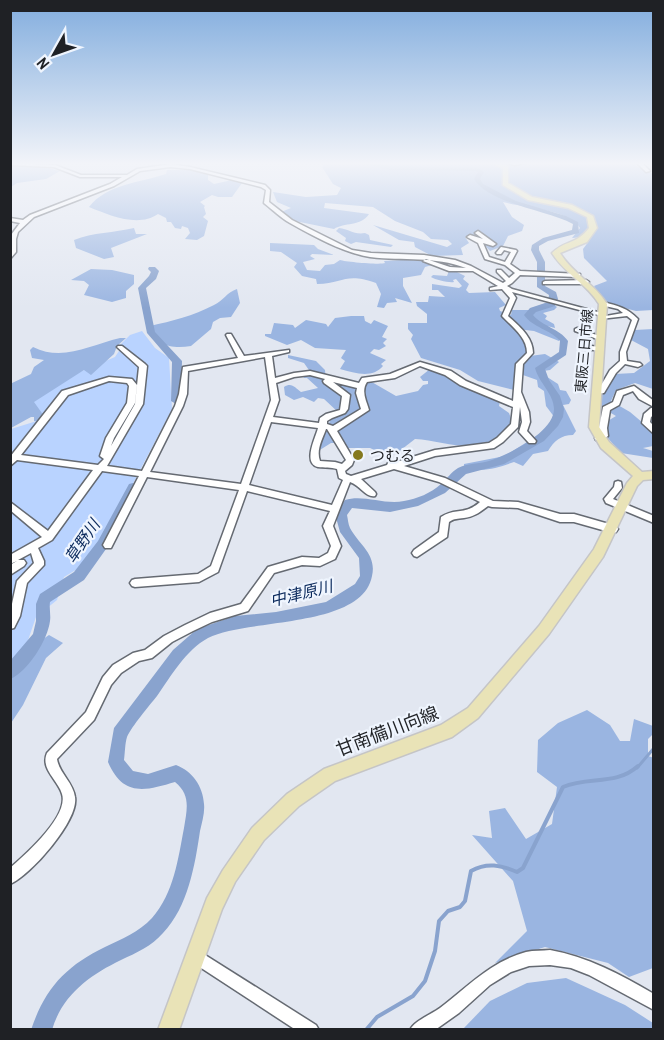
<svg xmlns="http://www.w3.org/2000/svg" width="664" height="1040" font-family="'Archivo Narrow','Noto Sans JP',sans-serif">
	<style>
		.green { fill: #b9d3ff }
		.forest { fill: #9ab5e1 }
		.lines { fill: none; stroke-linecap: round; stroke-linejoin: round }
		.stream-far1 { stroke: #89a3ce; stroke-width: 3 }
		.stream { stroke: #89a3ce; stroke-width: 4 }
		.river { fill: #89a3ce; fill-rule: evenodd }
		.minor-casing { stroke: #656a72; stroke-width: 3 }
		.major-casing { stroke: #c5c5c6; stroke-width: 3 }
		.minor { fill: #fff; fill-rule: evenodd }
		.major { fill: #e9e3b7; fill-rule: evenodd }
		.poi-dot { fill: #84791f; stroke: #eff5fe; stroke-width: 2 }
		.labels { text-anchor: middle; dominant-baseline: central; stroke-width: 4.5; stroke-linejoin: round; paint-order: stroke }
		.far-street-label { font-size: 14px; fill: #1f2125; stroke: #eff5fe }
		.poi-label { font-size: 15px; fill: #1f2125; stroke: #eff5fe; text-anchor: start }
		.water-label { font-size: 16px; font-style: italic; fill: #0a295c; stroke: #eff5fe }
		.near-street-label { font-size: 18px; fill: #1f2125; stroke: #eff5fe }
	</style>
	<rect width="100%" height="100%" fill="#e2e7f1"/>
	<polygon class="green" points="142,331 155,348 169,358 172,409 101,545 84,565 64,577 57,600 36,617 25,649 11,664 11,429 40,420 33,401 70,376 115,357 119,351 119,346 130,335"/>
	<g class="forest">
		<path d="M323,162H629L653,174V310L636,311L605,303L594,286L607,281L584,258L583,249L589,241L582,237L572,238L580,228C569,209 524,208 503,202L512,217L524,225L522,231L508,236L503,246L490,251L476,236L465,237L469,243L461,248L463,255L432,256L415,247L414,242L399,240L373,225L447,247L452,244L448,240L431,239L423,232L395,221L373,207L325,203L324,208L369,214C361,227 344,222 334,229L295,221L281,212L291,208L277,202L273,192L306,197L337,195L341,188L333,184L322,167L325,164Z"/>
		<polygon points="13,166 41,166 60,171 46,179 17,183 11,187 11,167"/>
		<path d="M167,170H191L208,175V180L214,184L232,180L242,183L232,197H218L212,195L200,202L205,206L204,207L206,214L203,217L208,221L204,236L197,240L185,239L190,233L188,228L182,226L181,229L175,228L171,222H167L166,218L158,214C138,228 109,215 89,207C107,184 139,183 166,174Z"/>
		<path d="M134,228L136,234H147L111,248L114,257L104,259L76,248L74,240C93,232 114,233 134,228Z"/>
		<path d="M339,228C349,229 354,235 365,233L369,235L370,240L393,245L391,247L356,242L351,244L345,241L346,238L336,231Z"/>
		<path d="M270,243L314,245L318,249L334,255L312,254L310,256L315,259L303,262L307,270L320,271L325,265L334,264L340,260C346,262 381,265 385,263L384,261L419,259L432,265L425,267L421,275L403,278V286L412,303L395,298L397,302L387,303L384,308L377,307L381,294L376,283C346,272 344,283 317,284L316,279L302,276L294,267L297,263L281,252L270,251Z"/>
		<polygon points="91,269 112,270 134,275 134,284 126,291 126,298 112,302 84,295 89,285 84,281 71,280"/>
		<path d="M453,270L465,276L463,279L469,284L466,290L469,293L495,292L506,305L499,308L500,311L511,315L512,310H539L554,305L557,307L554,310L543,313L547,316L545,319L554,324L555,328L547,326L546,330L559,336V341L534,331L517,329L527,343L530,356L545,354L559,362L550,370L543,371L544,375L558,384L560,390L566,391L571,400L569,404L563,405L576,431L573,435C561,435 554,441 548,451L533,454L523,466L514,462C497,468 482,473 464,467V464L505,456L538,435L552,432L558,422L546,406L544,391L538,387L537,380L523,375L516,383L514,390L478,381L460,370L421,358L411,339L413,335L408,329V323H427V314L417,306L416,302H428L429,296L445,297L438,290H432V284L459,288L462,286L456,279L453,280L454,282C449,283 436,280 431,277L433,275L447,276L449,271Z"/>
		<path d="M237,289L240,303L231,317L220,318L213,322L211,329L191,346C172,349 155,346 150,326C172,321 193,316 214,305C223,301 227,292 237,289Z"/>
		<path d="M351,316H364L365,321L371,324L374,320L388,326L382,337L387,339L383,343L386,346L379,350L374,349L370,353L386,360L381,364L383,366C372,379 355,373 340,369L345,361L341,358L346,350L315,348L301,340L287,345L265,336V334H271L274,323L293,325L295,328L306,320L326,324L328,327L335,318Z"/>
		<polygon points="653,329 653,389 635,383 616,390 611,401 630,412 643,423 653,413 653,446 643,448 653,451 653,458 621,453 606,436 606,422 616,416 599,406 599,398 615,374 634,373 650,361 648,349 631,340 635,330"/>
		<path d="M120,338H126L117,346L114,354L91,375L84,370L34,402L44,416L40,422L34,421V417H31L11,428L10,384L31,374L34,367L44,360L32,358L30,350L33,347C63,362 90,345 120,338Z"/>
		<path d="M288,355L316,361L325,370L326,381L358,388L370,381L396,396L418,391L423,385L428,384V381H423L420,377L430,369L448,374L500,401L499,406L509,413L513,424C507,430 499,440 491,443C466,452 439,440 415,439L397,453L383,454L370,448H347L338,443H331L315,453L331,419L339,413L324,399L318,398L314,402L303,397L294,400L285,395L284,387C292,382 295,388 301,392L318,388L307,378H303L311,373L304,363L288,358Z"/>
		<polygon points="49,635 63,643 46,658 23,705 11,723 11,661"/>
		<polygon points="587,710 610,725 620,741 630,741 634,719 653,726 653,734 648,739 648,756 654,758 653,968 629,977 608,963 545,947 495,963 527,931 513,881 472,835 492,838 489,811 505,808 526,839 552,824 557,787 537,772 538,740 558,723"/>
		<polygon points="566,978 625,1005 653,1023 653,1029 463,1029 490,1001 527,983"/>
	</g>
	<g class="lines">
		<polyline class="stream-far1" points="637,768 654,748"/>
		<path class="stream" d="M366,1030L377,1017L413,996L425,981L435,951L439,921L448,911L460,907L465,901L471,871C487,862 501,865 517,872L523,868L563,787C589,776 616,786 638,766"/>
		<g class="river">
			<path d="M356,162H369L389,166L479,168L484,172L480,179L483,184L516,201L566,216L578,222L579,233L548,241L539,246V250L545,262V286L556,292L558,299L555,306L536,312L533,315C543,327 559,328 568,341L566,355L545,369L549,380L560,396L564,409L563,417L558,426L544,441L504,464L466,474L445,493L418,506L390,512L352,508L347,515C348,519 348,524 350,528C359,545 377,554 372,576C362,629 247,618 208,638C186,650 171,676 157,696C149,706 132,726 127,737C125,743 125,753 124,760L133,771L148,774L176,765C192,771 203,786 204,804C205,812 202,822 200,831C195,865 188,907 163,933C152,946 136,953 121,960C90,975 62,995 52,1030H31C45,988 66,966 105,947C122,939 139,932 152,918C174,893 178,859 184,828C187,809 191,795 175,782C145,791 123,797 108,762L114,728L173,650L197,629L235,616L276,612L326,602L355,584L360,576L359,558L340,532L335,514L345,500C363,494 384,505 404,501C417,499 431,493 441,484C447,479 451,472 458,468C467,463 479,464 489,461C508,455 554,432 554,409C554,394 539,383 535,368L559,352L560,341C550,329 533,328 524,315L530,308L548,302L549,295L537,287V262L531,250L532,245L543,238L572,230L573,224C546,210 490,204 474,179L478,172L476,171L389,170Z"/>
			<polygon points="149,267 155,267 159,271 156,279 146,288 155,332 182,361 181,401 176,404 171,401 172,362 147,333 138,288 149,276 151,272 148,269"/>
			<path d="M133,483L139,487L106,549L84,580L50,602C49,608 51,615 50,621C48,639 28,672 10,679V661L33,634L36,621V604L40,594L74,572L98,541L129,484Z"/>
		</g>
		<g class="minor-casing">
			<g id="minor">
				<polygon points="504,162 529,162 515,165"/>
				<polygon points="636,162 641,162 650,171 646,172"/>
				<path d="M10,163L55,165L81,175H127L137,169L171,164L190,167L265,185L270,190L269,202L292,220L352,250L371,253L424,255L455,260L471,266L503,283L506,281L497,272V270H501L509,278L515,273L505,265L485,259L478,243L467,237L470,235L483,239L475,233L478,231L496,244L493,246L483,243L489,257L505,262L511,252L504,250L501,254H497L496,253L501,247L516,250L517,251L510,264L520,271L580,274V276L578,277L520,275L512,283L507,286L512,289L605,314L602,316L512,292L516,298L508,316C519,326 533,337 533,353L523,364L521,392L529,412L530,422L527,431L536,441L535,443H529L519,432L522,422L520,407L518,427L503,442L494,448L435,456L404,466L445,478L493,501L518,502L560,514H574L616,526L618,529L616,532L613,533L574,522H560L518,508L492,507L488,506C480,512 474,517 464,518C457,519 455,518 449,522L447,537L417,557L414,556L412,553L414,550L439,532L441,517C456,507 464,516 480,502L439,482L394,469L361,479L375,492L376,494L375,496C366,498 360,485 350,482L333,526L341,546L335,559L320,566L302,565L274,573L248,611L212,622L193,631L172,642L152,658L139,661L121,673L111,685L94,720L57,759C59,773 73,782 75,797C79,820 31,875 10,884V868C25,855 69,816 62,794C58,780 40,769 47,753L86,712L103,677L113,665L133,653L145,650L164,636L185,625L210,613L241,604L268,567L302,557L319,558L328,553L331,546L323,526L330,511L247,491L218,572L199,582L135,587L132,586L130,583L132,580L135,579L198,574L211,566L239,490L147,477L111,548H105L103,545L139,476L102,471L52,540L38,548L44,561V565L27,583L20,616L14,628L10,629V613L17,581L34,563L31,553L18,560H24L26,563L24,566L10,575V565L17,561L10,564V555L42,537L10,510V502L48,531L93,470L17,460L10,466V457L62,391L109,377L132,379L137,385L135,403L114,438L111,446L135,404L139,367L117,347L118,346H122L145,364L147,366L143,404L107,466L142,471L175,406L179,394L183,367L238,358L226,335L227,334H231L244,356L289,350V352L272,356L275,378L294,373L310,371L359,383L362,378L390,374L420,362L451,371L466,381L513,401L516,364L527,353C527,337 512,327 502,316L510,298L502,289L490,290V288L498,286L473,271H449L423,261L426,259L450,267L466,268C434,256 404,261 370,257C344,253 313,236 290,223C281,218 273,210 264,203L266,190L261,187L190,169L170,167L140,171L114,186L34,217L18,232L16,239V252L10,259L11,235L20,223L10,221V218L23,220L30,215L110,184L122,177H80L54,167L10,165ZM265,357L271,400L241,484L150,472L183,406L187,394L188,371ZM420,366L445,375L460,385L513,407L511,424L497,438L489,443L435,450L393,463H388L387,465L351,476L346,474L345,471L352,465L354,460L337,431L369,410C366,400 361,391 367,382L395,378ZM310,375L325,379L323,381L324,383L342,396L340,410L326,414L320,418L319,423L273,417L279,400L276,383L294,377ZM109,381L127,383L129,386L127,403L106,438L100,456L104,459L98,465L21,455L68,395ZM333,382L357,388L356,393L361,409L333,426L327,424V421L332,418L345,413L348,409L350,395ZM271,422L318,428C316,437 302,463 318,467C324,468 331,467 337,469L339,478L343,480L332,505L249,485ZM326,429H327L346,460L342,464L335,462L320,461C316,450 322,440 326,429Z"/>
				<polygon points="545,281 586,280 589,282 586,284 543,284 543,282"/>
				<path d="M603,302C619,306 627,308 638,319L626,352L627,361L640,363L642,365L638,367L625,364L616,373L604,393L593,394V390L599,389L610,370L620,361V352L632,320L627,316L600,319V317L623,313L618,309L601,305V303Z"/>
				<polygon points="577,328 602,337 603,338 600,340 575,331 575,329"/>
				<polygon points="584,345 599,347 602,349 599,351 582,348 582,346"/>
				<polygon points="634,386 654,401 654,407 639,399 633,391 623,395 619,405 610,410 607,428 608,436 602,440 596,440 595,438 600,435 599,428 603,407 613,402 617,391"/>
				<polygon points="651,408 654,408 654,415 651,417 650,422 654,426 654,434 642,423 644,414"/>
				<polygon points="618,481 621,482 622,488 613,499 654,516 654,523 606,503 604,499 614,487 615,482"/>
				<polygon points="194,948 316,1025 319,1030 296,1030 189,960 187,955 189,950"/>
				<path d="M550,950C588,957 620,974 654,994V1010L589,975L571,968L550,965L529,966L511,972L490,985L459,1013L435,1030H410C414,1021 432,1014 440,1008C469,986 490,962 526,952C534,950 542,951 550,950Z"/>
			</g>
		</g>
		<g class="major-casing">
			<path id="major" d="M490,162H499L508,166V183L532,197L572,205L593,216L597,228L587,242L560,253C572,273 595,284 607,304L599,427L609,442L642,472L654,471V479L643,480L637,486L603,557L549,634L478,718L452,737L335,781L299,806L264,840L235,882L222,909L179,1030H158L207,898L223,870L252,828L287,794L324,769L441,725L468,708L539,626L594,549L627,483L633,476L601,448L589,427L599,304C587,284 564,273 552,253C565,240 576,245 589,228L587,217L568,208L528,200L503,185V168Z"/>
		</g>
		<use href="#minor" class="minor"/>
		<use href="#major" class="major"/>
	</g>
	<linearGradient id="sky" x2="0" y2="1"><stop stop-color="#82adde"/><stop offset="0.53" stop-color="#f2f4f9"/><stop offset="1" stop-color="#f2f4f9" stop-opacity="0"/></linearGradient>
	<rect width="664" height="308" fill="url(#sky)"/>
	<circle class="poi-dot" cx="358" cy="455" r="6"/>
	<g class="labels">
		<g class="far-street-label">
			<text transform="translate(584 351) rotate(-85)">東阪三日市線</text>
		</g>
		<g class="poi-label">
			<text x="370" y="455">つむる</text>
		</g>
		<g class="water-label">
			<text transform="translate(82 541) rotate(-56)">草野川</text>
			<text transform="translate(301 593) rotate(-14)">中津原川</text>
		</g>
		<g class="near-street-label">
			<text transform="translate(387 731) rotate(-21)">甘南備川向線</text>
		</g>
	</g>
	<rect width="664" height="1040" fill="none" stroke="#1f2125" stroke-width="24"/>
	<g transform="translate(54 54) rotate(230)" stroke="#eff5fe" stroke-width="4.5" paint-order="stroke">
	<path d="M0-4.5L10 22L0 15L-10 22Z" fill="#1f2125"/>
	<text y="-9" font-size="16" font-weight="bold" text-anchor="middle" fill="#1f2125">N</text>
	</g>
</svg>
